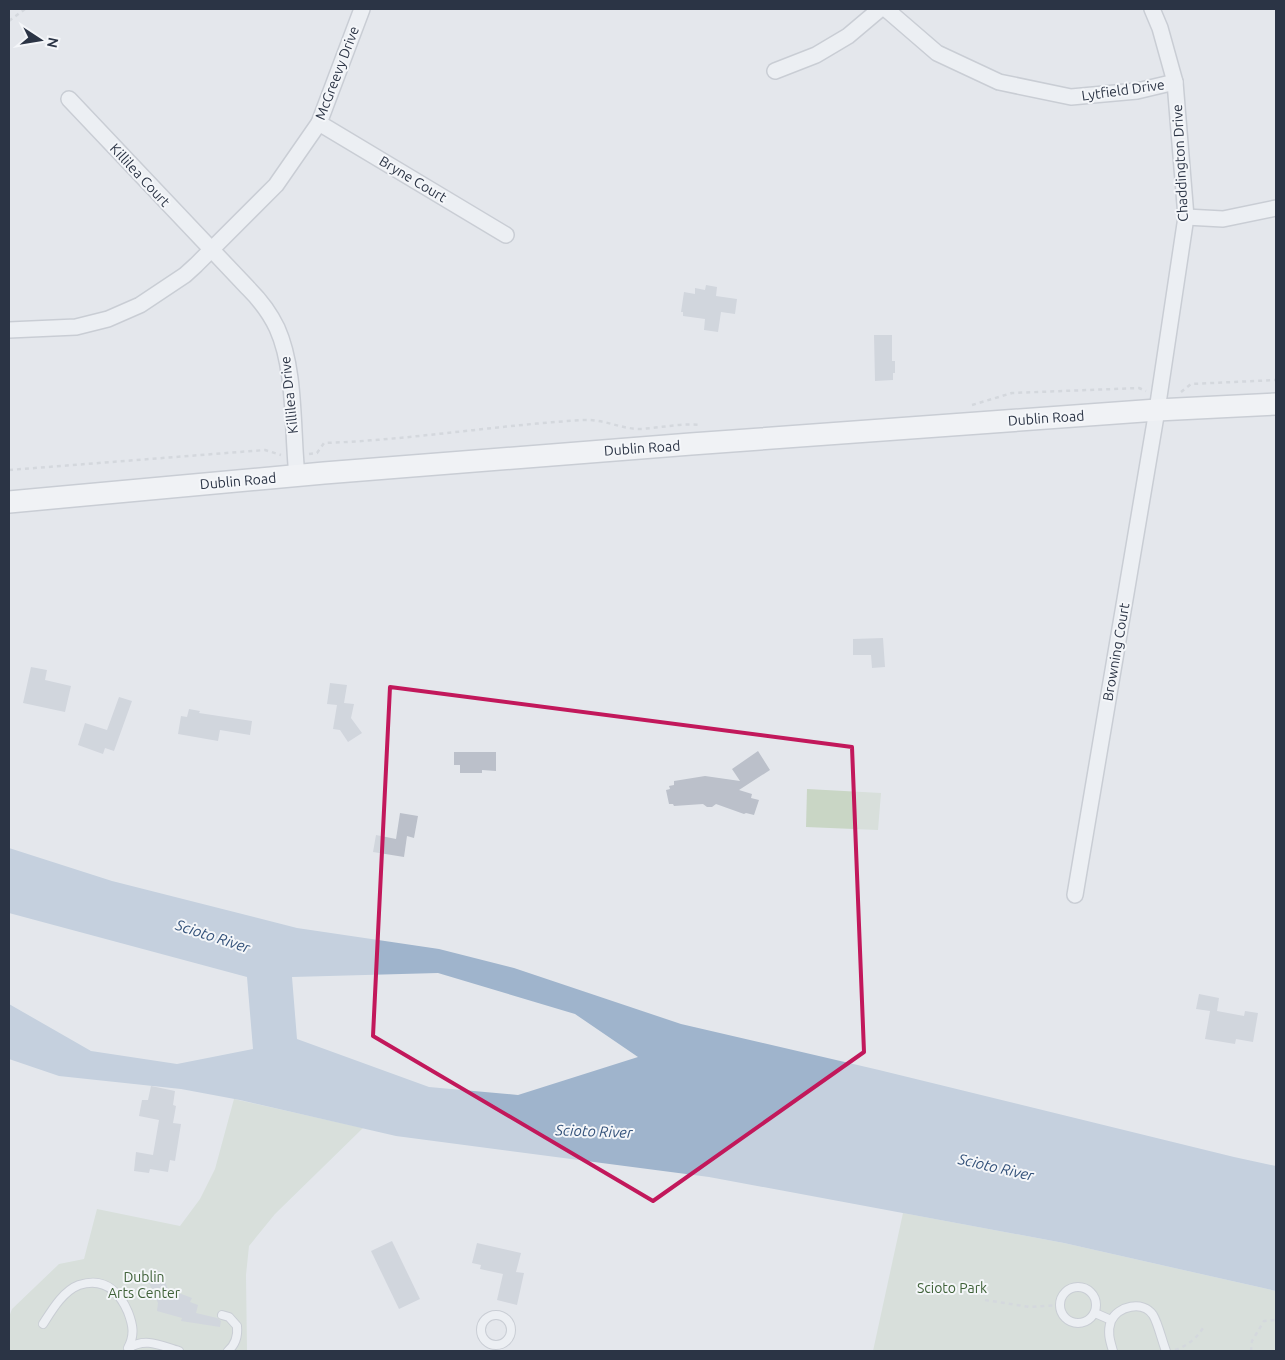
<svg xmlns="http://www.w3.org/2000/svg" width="1285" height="1360" font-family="Ubuntu,sans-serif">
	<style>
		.green { fill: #c9d6c5 }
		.water { fill: #9fb4cc; fill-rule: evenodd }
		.building { fill: #bbc0ca }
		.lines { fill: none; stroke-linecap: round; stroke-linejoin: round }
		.lane-casing { stroke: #a9aeb7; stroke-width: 10 }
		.street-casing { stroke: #a9aeb7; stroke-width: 18 }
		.secondary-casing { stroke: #a9aeb7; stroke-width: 24 }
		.path { stroke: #c2c5cb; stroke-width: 2.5; stroke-dasharray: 4 4; stroke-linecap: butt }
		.lane { stroke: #f7f8fa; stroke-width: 8 }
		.street { stroke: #f7f8fa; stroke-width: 15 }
		.secondary { stroke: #fff; stroke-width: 21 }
		.marked { fill: none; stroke: #c2185b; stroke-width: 4; stroke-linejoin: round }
		.labels { text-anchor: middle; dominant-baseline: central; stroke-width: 4; stroke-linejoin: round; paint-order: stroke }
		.street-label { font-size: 14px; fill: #2b3445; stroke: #f4f6f9 }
		.park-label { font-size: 14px; fill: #3f6138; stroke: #f4f6f9 }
		.water-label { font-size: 15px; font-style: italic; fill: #34527a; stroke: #f4f6f9 }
	</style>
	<rect width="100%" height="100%" fill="#e4e7ec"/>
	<g class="green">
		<polygon points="807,789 881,793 878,830 806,827"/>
		<polygon points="234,1099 363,1128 275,1214 249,1246 246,1275 247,1351 9,1351 9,1317 12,1309 59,1264 84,1259 97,1209 180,1226 200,1199 215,1169"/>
		<polygon points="903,1213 1064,1243 1276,1291 1276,1351 873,1351"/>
	</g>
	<path class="water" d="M9,848L112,881L297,928L439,949L514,968L681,1024L879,1070L1234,1157L1276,1166V1291L1064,1243L709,1177L396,1136L240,1100L181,1089L59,1076L9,1059V1004L91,1051L177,1064L253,1049L247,977L9,913ZM438,973L575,1014L638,1057L518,1095L429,1087L297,1039L292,977Z"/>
	<g class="building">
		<polygon points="706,285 717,287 716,296 737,299 735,314 721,312 718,332 704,330 705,319 683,316 683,312 681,312 684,292 695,294 695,288 705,290"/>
		<polygon points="874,335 892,335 892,361 895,361 895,373 893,373 893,380 875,381"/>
		<polygon points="883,638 885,667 872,668 871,655 853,655 853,639"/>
		<polygon points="31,667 47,670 45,680 71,686 65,712 23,703"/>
		<polygon points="330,683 347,685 344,703 354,704 351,718 362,733 348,742 340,730 333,729 337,705 327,704"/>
		<polygon points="119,697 132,701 114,751 105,748 103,754 78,745 85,723 107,730"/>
		<polygon points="189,709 200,711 199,713 252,721 250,735 220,730 218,741 178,734 181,716 187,717"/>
		<polygon points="758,751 770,770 739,790 752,794 751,798 759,800 754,815 746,813 744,814 716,804 712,807 707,807 703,804 674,806 673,804 669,804 666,790 670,789 669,786 674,785 674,781 705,776 740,781 732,769"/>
		<polygon points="454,752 496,752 496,771 482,770 482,773 460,773 460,765 454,765"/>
		<polygon points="400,813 418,816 414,838 407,836 404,857 373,852 376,835 396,839"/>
		<polygon points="1199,994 1219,998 1217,1011 1244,1016 1245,1011 1258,1013 1253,1042 1236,1039 1235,1044 1205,1039 1210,1011 1196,1009"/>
		<polygon points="151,1086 175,1091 173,1105 176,1106 173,1123 181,1124 175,1161 170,1160 168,1172 150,1169 149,1173 134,1171 136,1152 153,1155 159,1120 139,1116 142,1100 148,1100"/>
		<polygon points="392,1241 420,1299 399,1309 371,1251"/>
		<polygon points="477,1243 521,1253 516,1272 524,1273 517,1305 497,1300 503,1274 480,1269 481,1265 472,1263"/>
		<polygon points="160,1271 168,1289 192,1298 190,1302 198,1305 196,1313 217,1318 221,1321 220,1327 181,1321 182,1318 157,1311 158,1303 146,1276"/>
	</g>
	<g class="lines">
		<g class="lane-casing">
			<g id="lane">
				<circle cx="1078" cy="1305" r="18"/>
				<polyline points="1095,1313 1111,1320"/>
				<path d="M222,1315L229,1317L237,1326C238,1336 236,1344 228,1351"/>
				<circle cx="496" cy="1330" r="15"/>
				<path d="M43,1324C52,1310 63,1291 79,1285C104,1277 119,1291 128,1312C133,1325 135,1335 128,1348"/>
				<path d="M129,1348C146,1337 161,1346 179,1351"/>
				<path d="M1113,1351C1110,1341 1107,1332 1111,1321C1118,1306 1143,1300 1153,1315C1158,1323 1162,1341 1166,1351"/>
			</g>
		</g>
		<g class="street-casing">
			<g id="street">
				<polyline points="886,9 937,53 999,82 1071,97 1137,91 1175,82"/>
				<polyline points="775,71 816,55 848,36 880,9"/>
				<path d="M69,99L248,288C260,300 270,313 277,328C296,370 292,430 297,476"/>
				<polyline points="319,123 506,235"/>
				<polyline points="1186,217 1223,219 1276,208"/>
				<polyline points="9,330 76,327 108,319 140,305 185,275 196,265 276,185 319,123 362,9"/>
				<polyline points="1075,895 1157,410 1186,217 1175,82 1160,28 1152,9"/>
			</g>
		</g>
		<g class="secondary-casing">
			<polyline id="secondary" points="9,502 324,473 691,444 1157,410 1276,404"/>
		</g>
		<g class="path">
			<polyline points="9,21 25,9"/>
			<polyline points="1181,392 1191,384 1276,380"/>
			<polyline points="972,405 1012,393 1139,388 1146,391"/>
			<path d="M309,454L317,453L324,443C411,440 497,425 584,420C604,419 621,429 640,429C660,428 680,423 700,425"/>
			<polyline points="9,470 265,450 281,455"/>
			<polyline points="985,1300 1030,1307 1060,1305"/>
			<path d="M1175,1350C1187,1346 1196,1339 1203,1328"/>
			<polyline points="1251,1351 1252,1341 1264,1321 1276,1320"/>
		</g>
		<use href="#lane" class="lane"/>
		<use href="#street" class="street"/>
		<use href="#secondary" class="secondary"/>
	</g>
	<path d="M0 0H1285V1360H0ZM390,687L852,747L864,1052L653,1201L373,1036Z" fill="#e4e7ec" fill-opacity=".55" fill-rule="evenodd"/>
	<path class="marked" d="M390,687L852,747L864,1052L653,1201L373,1036Z"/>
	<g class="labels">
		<g class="street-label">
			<text transform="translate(337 73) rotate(-69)">McGreevy Drive</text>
			<text transform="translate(1123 90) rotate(-8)">Lytfield Drive</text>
			<text transform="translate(1180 163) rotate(-93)">Chaddington Drive</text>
			<text transform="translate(140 175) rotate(47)">Killilea Court</text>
			<text transform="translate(413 179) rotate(31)">Bryne Court</text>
			<text transform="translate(289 395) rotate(-96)">Killilea Drive</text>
			<text transform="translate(1046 418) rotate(-4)">Dublin Road</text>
			<text transform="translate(642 448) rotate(-4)">Dublin Road</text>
			<text transform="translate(238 481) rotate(-5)">Dublin Road</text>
			<text transform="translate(1116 652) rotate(-80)">Browning Court</text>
		</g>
		<g class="park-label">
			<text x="144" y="1277">Dublin<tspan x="144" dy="16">Arts Center</tspan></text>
			<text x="952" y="1288">Scioto Park</text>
		</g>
		<g class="water-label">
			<text transform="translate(213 936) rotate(18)">Scioto River</text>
			<text transform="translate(594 1131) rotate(2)">Scioto River</text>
			<text transform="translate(996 1167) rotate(13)">Scioto River</text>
		</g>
	</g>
	<rect width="1285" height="1360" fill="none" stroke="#2b3445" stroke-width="20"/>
	<g transform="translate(40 40) rotate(102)" stroke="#f4f6f9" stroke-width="4" paint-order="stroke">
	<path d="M0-4L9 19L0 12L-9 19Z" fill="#2b3445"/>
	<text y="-8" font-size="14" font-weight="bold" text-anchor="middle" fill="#2b3445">N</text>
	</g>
</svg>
